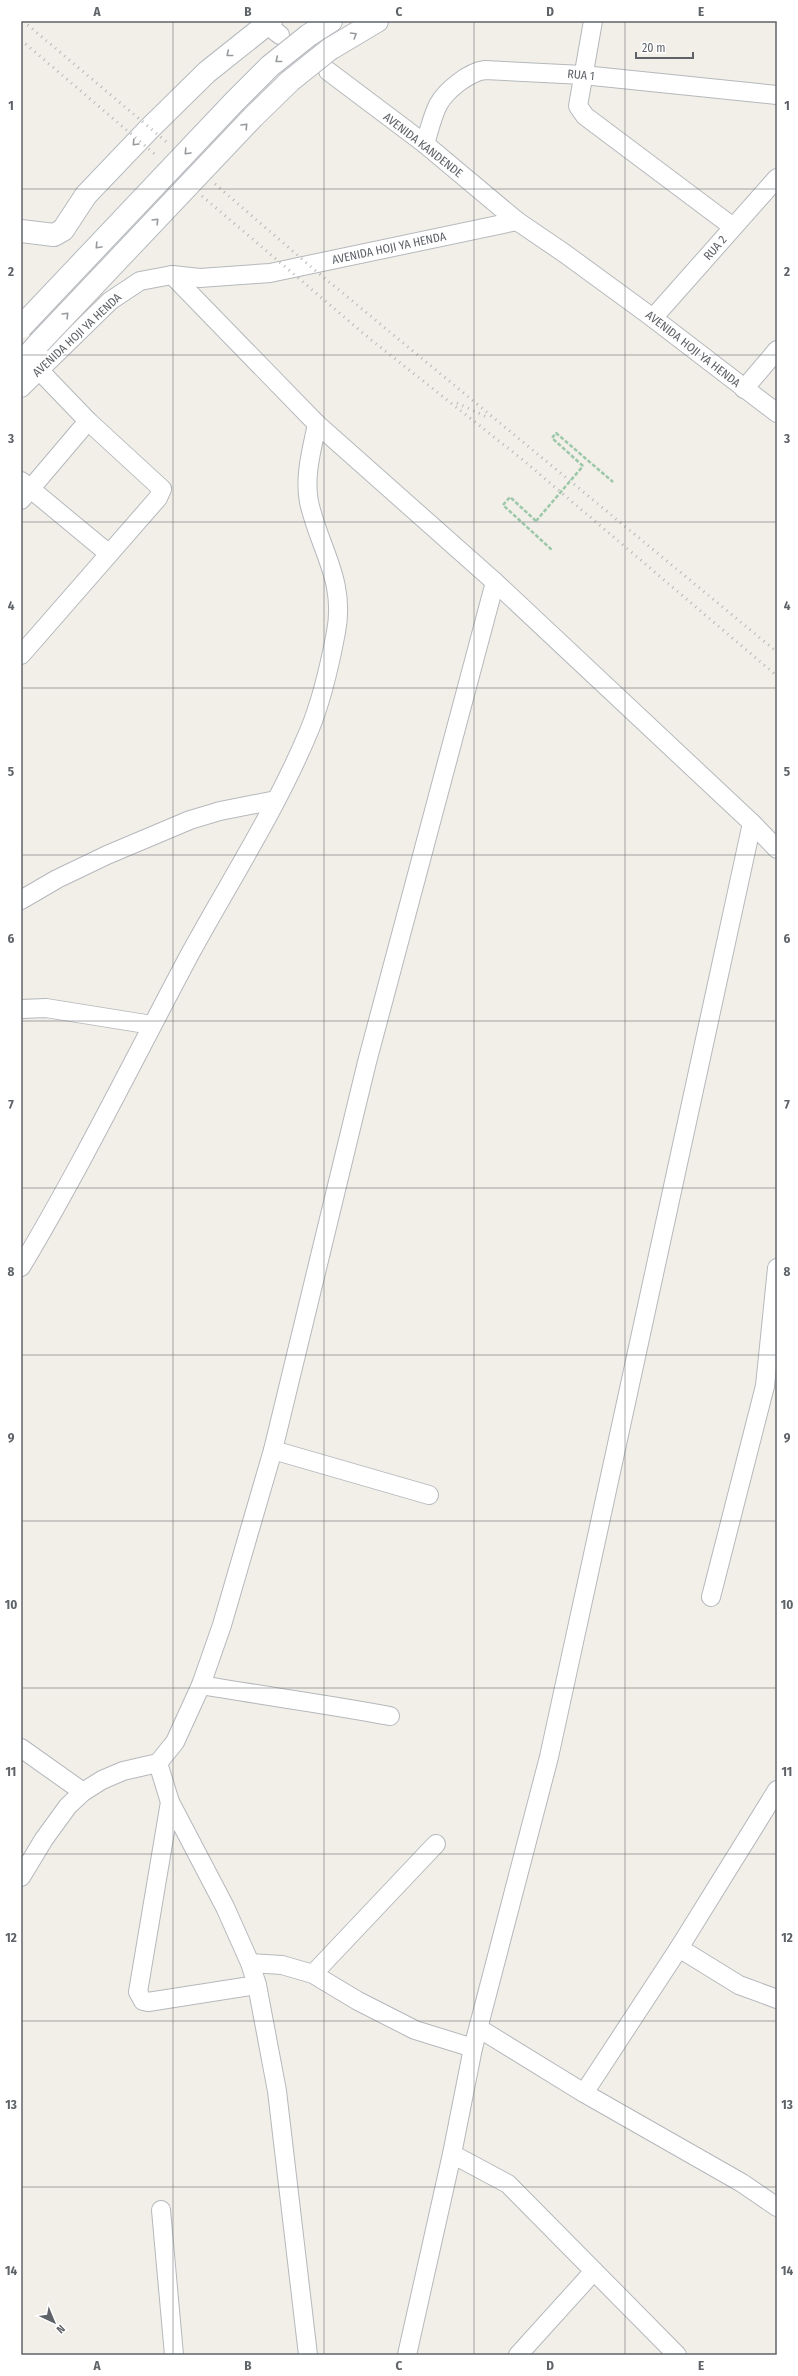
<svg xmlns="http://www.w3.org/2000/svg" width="798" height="2376" font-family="'Fira Sans Condensed',sans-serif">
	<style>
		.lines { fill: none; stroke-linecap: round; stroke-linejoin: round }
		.street-casing { stroke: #b5b8bc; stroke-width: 20 }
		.secondary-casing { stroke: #b6babf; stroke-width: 24 }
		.path { stroke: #9cc7a9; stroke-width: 2.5; stroke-dasharray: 4 2; stroke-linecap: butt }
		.street { stroke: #fff; stroke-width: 18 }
		.secondary { stroke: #fff; stroke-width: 22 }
		.rail { stroke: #b6b7b8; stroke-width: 3; stroke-dasharray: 1 5; stroke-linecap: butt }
		.secondary-bridge-casing { stroke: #b6babf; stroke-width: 24; stroke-linecap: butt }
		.path-bridge { stroke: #9cc7a9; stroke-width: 2.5; stroke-dasharray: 4 2; stroke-linecap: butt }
		.secondary-bridge { stroke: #fff; stroke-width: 22 }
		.oneway { stroke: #979a9d }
		.grid { fill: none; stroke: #5f6368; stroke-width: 1; stroke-opacity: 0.55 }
		.labels { text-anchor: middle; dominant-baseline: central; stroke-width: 3; stroke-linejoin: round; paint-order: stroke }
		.street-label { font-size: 12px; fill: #5f6368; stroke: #fff }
		.neatline { fill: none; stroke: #5f6368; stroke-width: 1.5 }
		.grid-label { font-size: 13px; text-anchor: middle; font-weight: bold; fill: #5f6368 }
	</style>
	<rect width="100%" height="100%" fill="#f1efe8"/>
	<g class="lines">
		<g class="street-casing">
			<g id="street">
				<polyline points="262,21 280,35"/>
				<polyline points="593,21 578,106 585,116 733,227"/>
				<polyline points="328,71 425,144 517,221 564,253 653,318 777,413"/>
				<path d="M425,144C429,131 432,117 438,105C446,90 469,72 485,70L583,75L777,95"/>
				<polyline points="172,275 317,424 495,582 752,823 777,849"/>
				<polyline points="653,318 777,178"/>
				<polyline points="21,388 110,301 140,281 172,275 200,278 270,273 517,221"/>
				<polyline points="744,389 777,350"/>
				<polyline points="21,481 108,553"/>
				<polyline points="21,500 88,421"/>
				<polyline points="21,655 158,498 162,489 88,421 38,369"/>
				<polyline points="21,900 57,879 107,855 190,820 220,811 276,800"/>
				<polyline points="21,1009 46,1008 152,1025"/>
				<path d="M21,1267C82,1165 135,1057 191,952C231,879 277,808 309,731C322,700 330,664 336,632C346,580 319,548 309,502C304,476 312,449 317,424"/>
				<polyline points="273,1450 429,1495"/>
				<polyline points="711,1597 765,1386 777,1268"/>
				<path d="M201,1685C264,1696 327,1704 390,1716"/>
				<polyline points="21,1748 83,1792"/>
				<polyline points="158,1763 170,1802 225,1907 250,1963 257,1985 277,2091 308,2355"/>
				<polyline points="170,1802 138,1992 143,2001 148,2002 257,1985"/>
				<polyline points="21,1877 44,1839 68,1806 83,1792 102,1780 123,1771 158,1763 175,1742 201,1685 222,1625 273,1450 367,1062 495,582"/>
				<polyline points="679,1948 739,1985 777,1999"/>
				<polyline points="250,1963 282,1965 313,1974 358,2001 415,2030 473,2048"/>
				<polyline points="313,1974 436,1844"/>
				<polyline points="480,2029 584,2093 742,2183 777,2207"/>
				<polyline points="584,2093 679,1948 777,1790"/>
				<polyline points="452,2154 508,2184 677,2355"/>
				<polyline points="161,2210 174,2355"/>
				<polyline points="407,2355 452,2154 473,2048 549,1757 752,823"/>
				<polyline points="518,2355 594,2271"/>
			</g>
		</g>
		<g class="secondary-casing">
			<g id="secondary">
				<polyline points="309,35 331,21"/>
				<polyline points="330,49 377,21"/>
				<polyline points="21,231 54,235 63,230 86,195 150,128 207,72 271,21"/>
				<polyline points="21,363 39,343"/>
			</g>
		</g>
		<g class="path">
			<polyline points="583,466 552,438 556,433 613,482"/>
			<polyline points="536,521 510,497 503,505 552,550"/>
		</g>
		<use href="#street" class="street"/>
		<use href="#secondary" class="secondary"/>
		<g class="rail">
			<polyline points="23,21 169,144"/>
			<polyline points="21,40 157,156"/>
			<polyline points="215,184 310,266 777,652"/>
			<polyline points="202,196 370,339 523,460 777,676"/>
			<polyline points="457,403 487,417"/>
		</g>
		<g class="secondary-bridge-casing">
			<g id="secondary-bridge">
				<polyline points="21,327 234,102 270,66 309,35"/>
				<polyline points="39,343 253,117 290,81 330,49"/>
			</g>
		</g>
		<polyline class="path-bridge" points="536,521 583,466"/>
		<use href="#secondary-bridge" class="secondary-bridge"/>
	</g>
	<defs><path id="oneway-chevron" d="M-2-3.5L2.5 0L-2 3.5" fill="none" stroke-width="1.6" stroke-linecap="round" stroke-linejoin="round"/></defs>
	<g class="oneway">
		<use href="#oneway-chevron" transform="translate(354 35) rotate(-31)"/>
		<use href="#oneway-chevron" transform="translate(229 54) rotate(141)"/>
		<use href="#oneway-chevron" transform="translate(278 60) rotate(141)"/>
		<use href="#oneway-chevron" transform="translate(245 126) rotate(-47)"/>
		<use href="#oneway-chevron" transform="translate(135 143) rotate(134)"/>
		<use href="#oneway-chevron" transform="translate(187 152) rotate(133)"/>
		<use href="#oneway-chevron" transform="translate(156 221) rotate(-46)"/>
		<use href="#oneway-chevron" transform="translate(98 246) rotate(133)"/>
		<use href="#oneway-chevron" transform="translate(66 315) rotate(-46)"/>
	</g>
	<path class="grid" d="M173,21V2355M324,21V2355M474,21V2355M625,21V2355M21,189H777M21,355H777M21,522H777M21,688H777M21,855H777M21,1021H777M21,1188H777M21,1355H777M21,1521H777M21,1688H777M21,1854H777M21,2021H777M21,2187H777"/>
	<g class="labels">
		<g class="street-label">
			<text transform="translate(581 75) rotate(5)">RUA 1</text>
			<text transform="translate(423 145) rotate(38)">AVENIDA KANDENDE</text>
			<text transform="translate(389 248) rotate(-12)">AVENIDA HOJI YA HENDA</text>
			<text transform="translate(715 248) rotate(-49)">RUA 2</text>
			<text transform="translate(77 335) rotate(-43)">AVENIDA HOJI YA HENDA</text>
			<text transform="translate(693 349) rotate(38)">AVENIDA HOJI YA HENDA</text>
		</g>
	</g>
	<rect width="798" height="2376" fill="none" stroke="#ffffff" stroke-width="44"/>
	<g transform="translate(54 2322) rotate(136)" stroke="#ffffff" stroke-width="3" paint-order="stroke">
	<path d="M0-3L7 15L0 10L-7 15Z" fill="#5f6368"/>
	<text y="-6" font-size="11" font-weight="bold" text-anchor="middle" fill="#5f6368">N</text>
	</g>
	<path d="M636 52v6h57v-6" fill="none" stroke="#5f6368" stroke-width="2"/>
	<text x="642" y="52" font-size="12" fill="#5f6368" stroke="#ffffff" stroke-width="3" paint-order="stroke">20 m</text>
	<rect x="22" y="22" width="754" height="2332" class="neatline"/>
	<g class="grid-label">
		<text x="97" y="16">A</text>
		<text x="248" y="16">B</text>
		<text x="399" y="16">C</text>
		<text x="550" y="16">D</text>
		<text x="701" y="16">E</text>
		<text x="11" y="110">1</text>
		<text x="787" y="110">1</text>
		<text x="11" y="276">2</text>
		<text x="787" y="276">2</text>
		<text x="11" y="443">3</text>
		<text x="787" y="443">3</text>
		<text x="11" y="610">4</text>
		<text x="787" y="610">4</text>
		<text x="11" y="776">5</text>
		<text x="787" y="776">5</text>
		<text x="11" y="943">6</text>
		<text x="787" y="943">6</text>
		<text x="11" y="1109">7</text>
		<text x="787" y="1109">7</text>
		<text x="11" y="1276">8</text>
		<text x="787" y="1276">8</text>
		<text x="11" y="1442">9</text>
		<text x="787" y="1442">9</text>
		<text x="11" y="1609">10</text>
		<text x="787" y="1609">10</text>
		<text x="11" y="1776">11</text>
		<text x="787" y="1776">11</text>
		<text x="11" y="1942">12</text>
		<text x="787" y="1942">12</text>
		<text x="11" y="2109">13</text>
		<text x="787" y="2109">13</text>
		<text x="11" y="2275">14</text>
		<text x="787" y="2275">14</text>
		<text x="97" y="2370">A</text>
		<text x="248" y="2370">B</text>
		<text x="399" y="2370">C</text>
		<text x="550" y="2370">D</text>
		<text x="701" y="2370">E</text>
	</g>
</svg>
